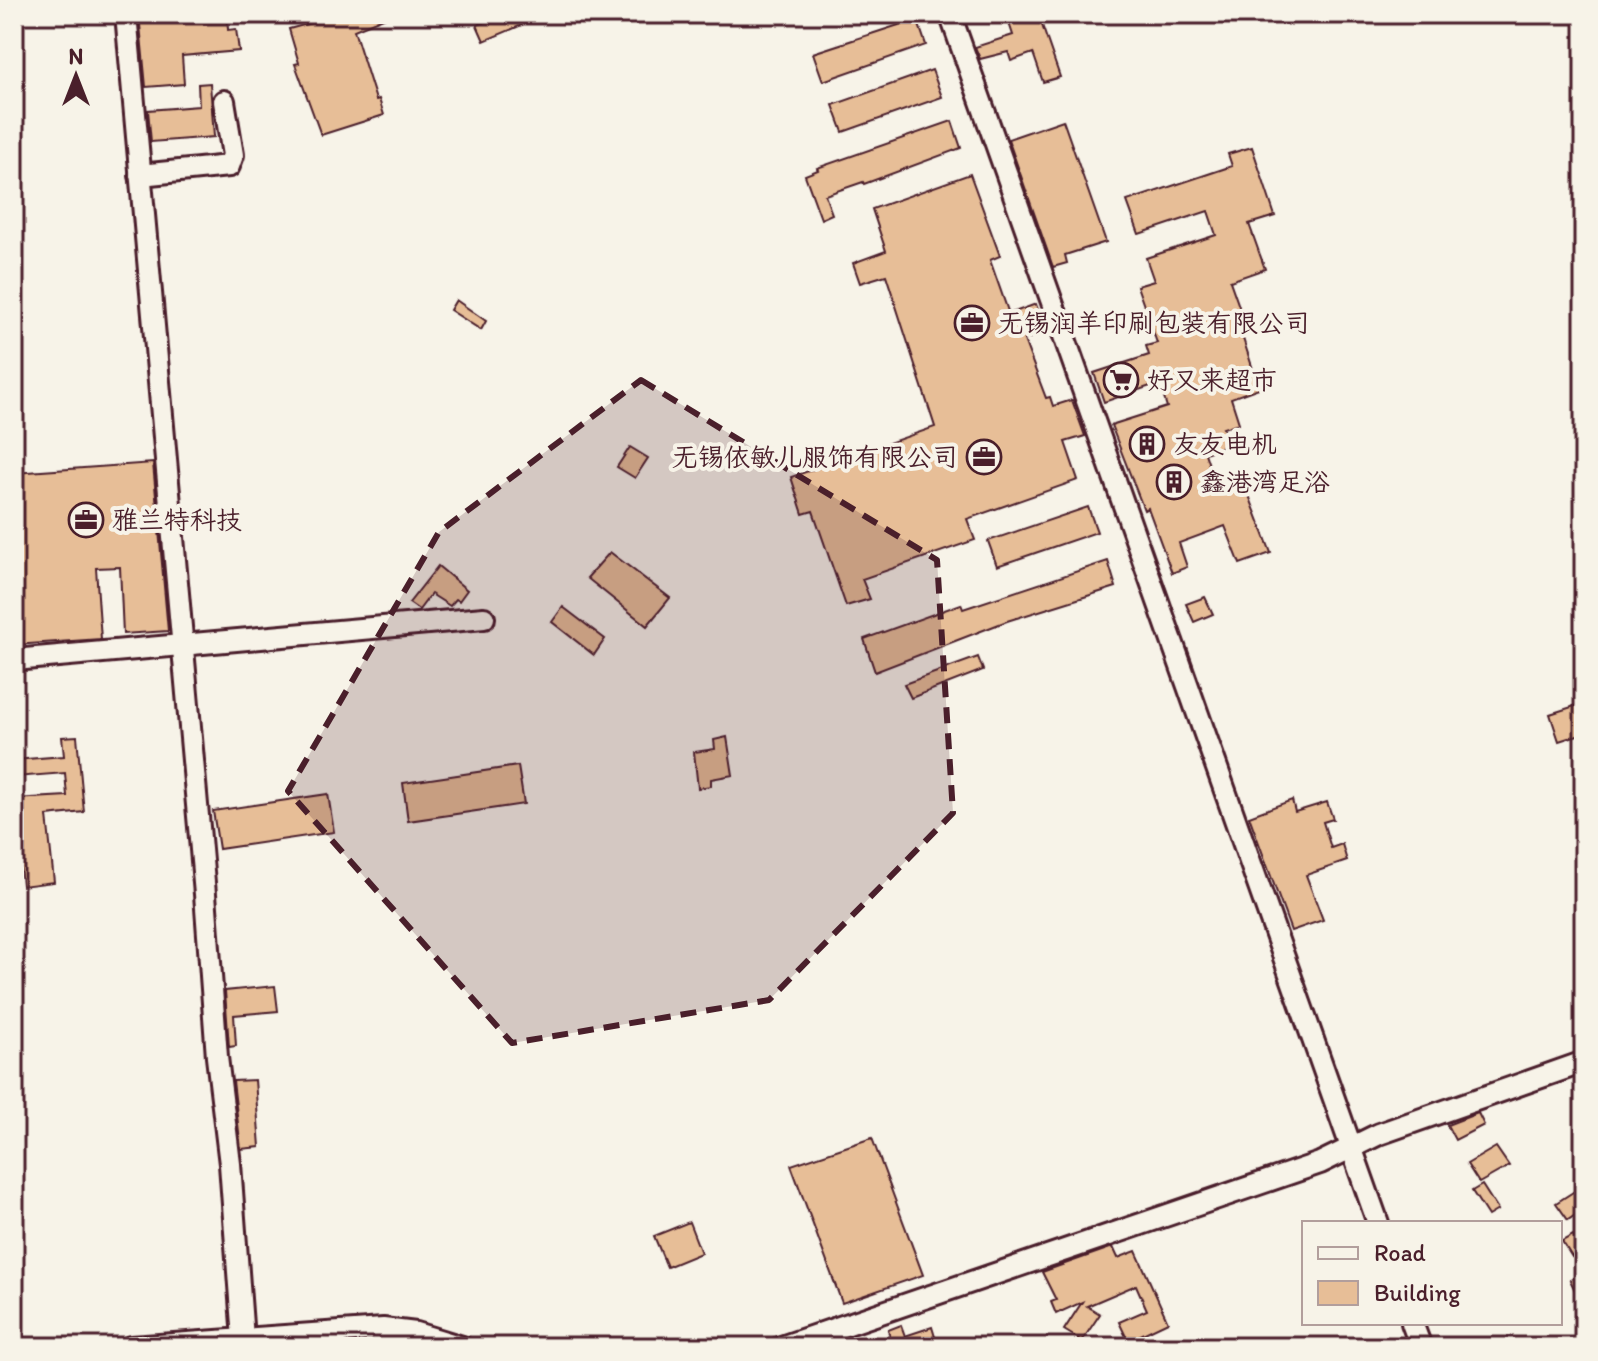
<svg xmlns="http://www.w3.org/2000/svg" width="1598" height="1361" font-family="Itim,'LXGW WenKai TC',sans-serif">
	<style>
		.building { fill: #e7be97; stroke: #4a1f2b; stroke-width: 2 }
		.lines { fill: none; stroke-linecap: round; stroke-linejoin: round }
		.minor-casing { stroke: #4a1f2b; stroke-width: 26 }
		.minor { stroke: #f7f3e8; stroke-width: 20 }
		.marked { fill: #4a1f2b; fill-opacity: 0.2; stroke: #4a1f2b; stroke-width: 6; stroke-dasharray: 16 10; stroke-linejoin: round }
		.labels { text-anchor: middle; dominant-baseline: central; stroke-width: 8; stroke-linejoin: round; paint-order: stroke }
		.poi-label { font-size: 26px; fill: #4a1f2b; stroke: #f7f3e8; text-anchor: start }
	</style>
	<rect width="100%" height="100%" fill="#f7f3e8"/>
	<filter id="ink" filterUnits="userSpaceOnUse"><feTurbulence type="fractalNoise" baseFrequency=".0125" numOctaves="2"/><feDisplacementMap in="SourceGraphic" scale="16" xChannelSelector="R" yChannelSelector="G"/><feConvolveMatrix kernelMatrix="1 2 1 2 8 2 1 2 1" color-interpolation-filters="sRGB"/></filter>
	<g filter="url(#ink)">
		<g class="building">
			<polygon points="139,14 146,14 146,19 177,17 177,14 227,14 228,30 236,29 239,51 182,56 184,84 146,87"/>
			<polygon points="344,14 393,14 354,30 376,100 379,99 384,115 321,135 295,64 299,63 289,29"/>
			<polygon points="505,14 518,14 522,25 484,41 477,25"/>
			<polygon points="1006,14 1044,14 1047,23 1042,25 1060,77 1043,82 1033,53 1011,61 1008,52 980,59 975,47 1013,35"/>
			<polygon points="917,19 926,45 823,81 813,53"/>
			<polygon points="932,70 942,97 843,132 833,105"/>
			<polygon points="210,83 214,137 151,142 148,110 199,106 198,84"/>
			<polygon points="1063,120 1106,242 1065,255 1067,263 1053,267 1008,139"/>
			<polygon points="952,121 961,148 864,184 863,182 825,195 832,214 821,219 805,175 818,170 817,168"/>
			<polygon points="1252,147 1275,216 1249,224 1265,269 1230,281 1241,312 1235,314 1259,388 1231,398 1239,423 1223,428 1230,444 1205,453 1216,486 1242,477 1271,553 1240,564 1225,526 1179,543 1187,567 1172,573 1148,508 1144,510 1111,425 1167,407 1159,383 1104,402 1094,373 1149,355 1146,346 1157,343 1137,286 1154,281 1146,258 1216,235 1208,211 1139,234 1127,201 1232,166 1228,154"/>
			<polygon points="970,174 1000,256 990,260 1009,314 1036,304 1046,332 1024,340 1046,398 1050,397 1053,406 1072,400 1085,436 1065,442 1078,480 967,519 975,540 862,579 870,599 846,606 813,511 803,514 791,477 935,427 886,275 860,283 853,263 886,251 872,209"/>
			<polygon points="456,300 486,321 481,330 450,310"/>
			<polygon points="630,447 648,458 635,478 617,467"/>
			<polygon points="153,463 168,631 123,634 120,567 96,568 101,639 14,645 14,473"/>
			<polygon points="1088,507 1097,532 997,566 988,541"/>
			<polygon points="610,552 670,598 647,626 587,578"/>
			<polygon points="1108,561 1116,587 1007,621 875,672 864,639 961,604 963,609"/>
			<polygon points="438,566 467,590 459,601 456,599 450,606 431,594 419,610 409,603"/>
			<polygon points="1205,597 1213,614 1194,622 1186,604"/>
			<polygon points="563,607 605,639 594,655 552,622"/>
			<polygon points="978,657 983,670 911,698 904,684"/>
			<polygon points="1584,703 1584,733 1559,741 1550,714"/>
			<polygon points="77,736 84,812 47,816 54,882 22,886 14,799 67,796 65,773 15,777 14,760 64,756 62,737"/>
			<polygon points="727,737 733,775 711,779 711,786 698,788 694,752 715,749 714,740"/>
			<polygon points="518,766 524,804 408,821 403,783"/>
			<polygon points="328,794 334,832 219,849 213,811"/>
			<polygon points="1292,800 1295,812 1327,802 1333,819 1323,822 1331,848 1342,844 1347,861 1306,875 1323,920 1291,931 1249,816"/>
			<polygon points="275,986 278,1011 234,1015 236,1046 229,1047 225,991"/>
			<polygon points="255,1080 260,1147 241,1149 233,1081"/>
			<polygon points="1478,1113 1484,1125 1455,1140 1447,1125"/>
			<polygon points="872,1138 923,1275 842,1303 791,1165"/>
			<polygon points="1496,1147 1509,1166 1479,1183 1467,1164"/>
			<polygon points="1482,1185 1498,1210 1488,1216 1472,1191"/>
			<polygon points="1584,1185 1584,1209 1568,1220 1556,1203"/>
			<polygon points="689,1222 701,1253 667,1267 654,1236"/>
			<polygon points="1573,1235 1582,1250 1572,1257 1562,1241"/>
			<polygon points="1113,1247 1118,1258 1136,1251 1168,1322 1128,1341 1119,1322 1147,1310 1136,1285 1087,1306 1100,1314 1082,1341 1064,1330 1082,1302 1056,1314 1051,1302 1056,1300 1042,1272"/>
			<polygon points="1584,1274 1584,1309 1570,1280"/>
			<polygon points="901,1325 905,1336 932,1327 938,1347 879,1347 879,1345 891,1341 888,1330"/>
		</g>
		<g class="lines">
			<g class="minor-casing">
				<g id="minor">
					<polyline points="126,14 205,894 217,1057 230,1164 243,1339"/>
					<polyline points="950,14 1378,1223"/>
					<polyline points="140,175 229,166 233,155 224,101"/>
					<polyline points="14,660 484,618"/>
					<polyline points="1412,1323 1421,1347"/>
					<polyline points="131,1347 383,1329 416,1333 462,1347"/>
					<polyline points="781,1347 1320,1163 1379,1134 1584,1062"/>
				</g>
			</g>
			<use href="#minor" class="minor"/>
		</g>
	</g>
	<path class="marked" d="M641,380L937,560L953,813L769,1000L512,1043L288,791L439,532Z"/>
	<defs>
		<g id="office-ring" transform="scale(1.8)"><circle r="9.5" fill="#f7f3e8" stroke="#4a1f2b" stroke-width="1.5"/><path d="M-6-3h4V-5.5h4V-3h4V5H-6ZM-1-4.5V-3h2v-1.5ZM-6 0V1H6V0Z" fill="#4a1f2b"/></g>
		<g id="supermarket-ring" transform="scale(1.8)"><circle r="9.5" fill="#f7f3e8" stroke="#4a1f2b" stroke-width="1.5"/><path d="M-6-5.5h2.5l.6 2H6L4.5 2H-2.5L-4.4-4H-6ZM-1.5 3.2a1.3 1.3 0 1 0 .1 0ZM3 3.2a1.3 1.3 0 1 0 .1 0Z" fill="#4a1f2b"/></g>
		<g id="building-ring" transform="scale(1.8)"><circle r="9.5" fill="#f7f3e8" stroke="#4a1f2b" stroke-width="1.5"/><path d="M-4-6H4V6H1V3H-1V6H-4ZM-2.5-4.3h1.7v1.8h-1.7ZM.8-4.3h1.7v1.8H.8ZM-2.5-1h1.7V.8h-1.7ZM.8-1h1.7V.8H.8Z" fill="#4a1f2b"/></g>
	</defs>
	<g fill-rule="evenodd">
		<use href="#office-ring" x="972" y="323"/>
		<use href="#supermarket-ring" x="1121" y="380"/>
		<use href="#building-ring" x="1147" y="444"/>
		<use href="#office-ring" x="984" y="457"/>
		<use href="#building-ring" x="1174" y="482"/>
		<use href="#office-ring" x="86" y="520"/>
	</g>
	<g class="labels">
		<g class="poi-label">
			<text x="998" y="323">无锡润羊印刷包装有限公司</text>
			<text x="1147" y="380">好又来超市</text>
			<text x="1173" y="444">友友电机</text>
			<text x="958" y="457" text-anchor="end">无锡依敏儿服饰有限公司</text>
			<text x="1200" y="482">鑫港湾足浴</text>
			<text x="112" y="520">雅兰特科技</text>
		</g>
	</g>
	<rect width="1598" height="1361" fill="none" stroke="#f7f3e8" stroke-width="48"/>
	<rect x="24" y="24" width="1550" height="1313" fill="none" stroke="#4a1f2b" stroke-width="3" filter="url(#ink)"/>
	<rect x="1302" y="1221" width="260" height="104" fill="#f7f3e8" stroke="#b29e9c" stroke-width="2"/>
	<rect x="1318" y="1247" width="40" height="12" fill="#f7f3e8" stroke="#b29e9c" stroke-width="2"/>
	<text x="1374" y="1261" font-size="24" fill="#4a1f2b">Road</text>
	<rect x="1318" y="1281" width="40" height="24" fill="#e7be97" stroke="#b29e9c" stroke-width="2"/>
	<text x="1374" y="1301" font-size="24" fill="#4a1f2b">Building</text>
	<g transform="translate(76 76)" stroke="#f7f3e8" stroke-width="6" paint-order="stroke">
	<path d="M0-6L14 30L0 20L-14 30Z" fill="#4a1f2b"/>
	<text y="-12" font-size="22" font-weight="bold" text-anchor="middle" fill="#4a1f2b">N</text>
	</g>
</svg>
